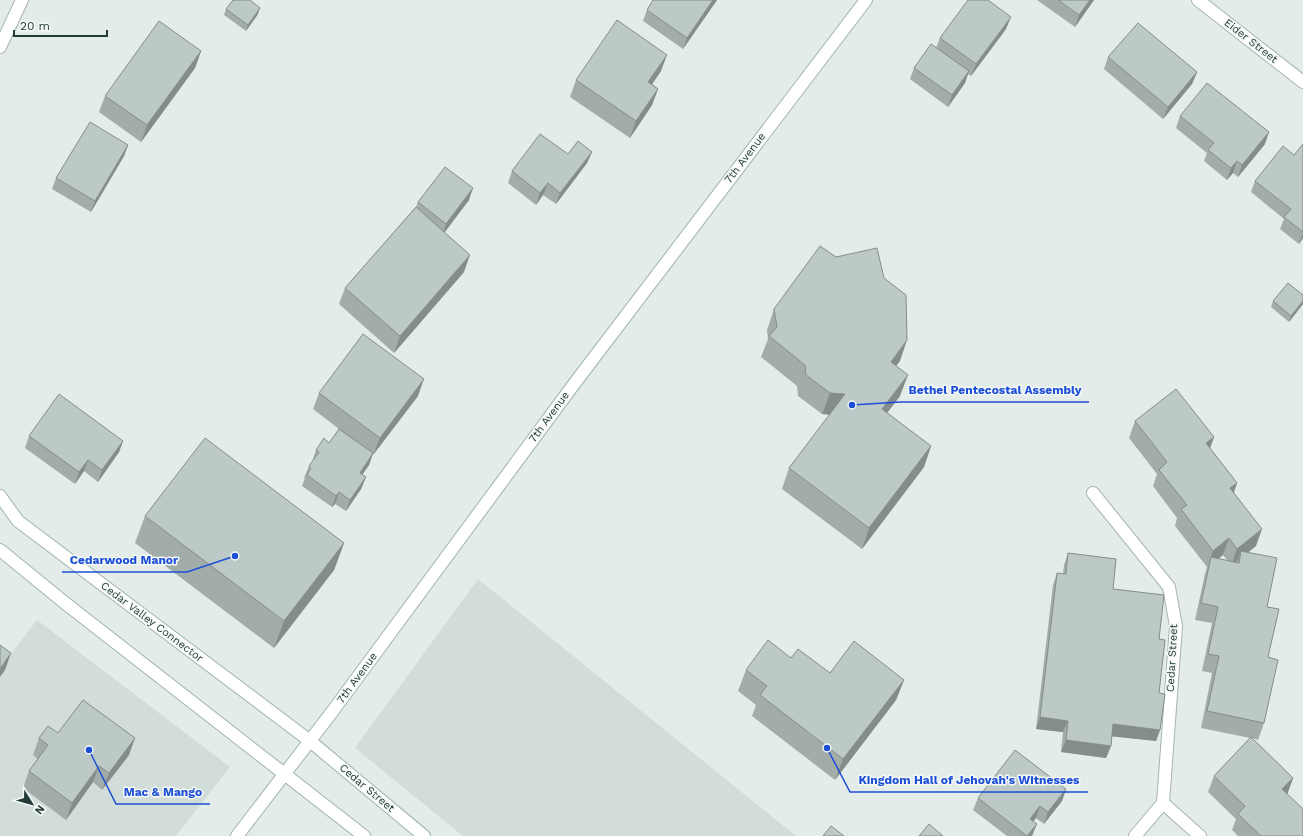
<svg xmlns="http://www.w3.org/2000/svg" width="1303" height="836" font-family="'Work Sans',sans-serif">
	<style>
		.built { fill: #d2dcd8 }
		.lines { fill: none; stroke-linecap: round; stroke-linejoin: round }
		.street-casing { stroke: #a6b4b1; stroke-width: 14 }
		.secondary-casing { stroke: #9fb4af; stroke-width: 14 }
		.street { stroke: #fff; stroke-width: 12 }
		.secondary { stroke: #fff; stroke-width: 12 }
		.wall { fill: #a2adaa; fill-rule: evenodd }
		.shaded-wall { fill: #848d8b }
		.building { fill: #bcc9c6; stroke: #848d8b }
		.labels { text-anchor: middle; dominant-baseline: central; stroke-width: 3; stroke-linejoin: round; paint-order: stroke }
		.street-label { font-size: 11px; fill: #243c39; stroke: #f4f9f7 }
		.leader { fill: none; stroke: #1d4ed8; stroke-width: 1.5 }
		.callout-dot { fill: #1d4ed8; stroke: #f4f9f7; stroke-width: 1.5 }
		.callout-label { font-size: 12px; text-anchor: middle; font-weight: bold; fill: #1d4ed8; stroke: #f4f9f7; stroke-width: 3; stroke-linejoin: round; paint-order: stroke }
	</style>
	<rect width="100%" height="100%" fill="#e3ece9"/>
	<g class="built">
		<polygon points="478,579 796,836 463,836 355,748"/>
		<polygon points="37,620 230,767 176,836 0,836 0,668"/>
	</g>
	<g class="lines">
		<g class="street-casing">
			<g id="street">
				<polyline points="1198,0 1303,82"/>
				<polyline points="0,47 22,0"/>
				<polyline points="1093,493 1169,587 1176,626 1163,803 1200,836"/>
				<polyline points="1135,836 1163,803"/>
			</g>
		</g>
		<g class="secondary-casing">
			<g id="secondary">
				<polyline points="0,496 18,521 310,741 424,836"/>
				<polyline points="0,550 65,603 364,836"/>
				<polyline points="237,836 332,712 574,384 866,0"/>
			</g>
		</g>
		<use href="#street" class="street"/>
		<use href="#secondary" class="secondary"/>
	</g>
	<g class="wall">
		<polygon points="653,0 717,0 683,49 643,21 647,10"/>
		<polygon points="1037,0 1094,0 1075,27"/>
		<polygon points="226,9 258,14 246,31 224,15"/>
		<polygon points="1006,29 971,76 968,74 965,83 948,107 910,79 914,68 936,48 940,38"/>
		<polygon points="201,51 195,68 141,142 99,112 105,96"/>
		<polygon points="1108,57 1197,72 1192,84 1163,119 1104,69"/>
		<polygon points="661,71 652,84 658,89 652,105 630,138 570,97 576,80"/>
		<polygon points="1180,116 1265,144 1238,177 1233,173 1227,180 1204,161 1207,153 1176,128"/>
		<polygon points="1303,144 1303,238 1299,244 1280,229 1284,219 1251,192 1255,181 1294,155"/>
		<polygon points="128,145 124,156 91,212 52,189 56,178"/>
		<polygon points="592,152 587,163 556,204 543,195 536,205 508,183 512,171"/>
		<polygon points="469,200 444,232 464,272 394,353 339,304 345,288 416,207 418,202"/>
		<polygon points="1303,295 1303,304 1289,322 1271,307 1273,301"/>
		<polygon points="774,309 900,361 896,366 900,396 887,413 931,446 924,467 862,549 782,489 789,468 830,415 822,414 798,396 797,386 761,357 768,339 767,330"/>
		<polygon points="319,393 418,396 373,455 373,454 369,465 362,475 366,477 361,489 346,511 335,504 332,507 302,486 305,478 304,478 309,466 312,462 316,450 329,443 339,429 313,409"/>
		<path d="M1135,421L1214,437L1210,448L1237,483L1234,493L1256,546L1248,552L1267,607L1268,657L1264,723L1258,740L1252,738L1293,778L1287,794L1303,836H1238L1232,830L1236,819L1208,792L1214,776L1250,738L1201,728L1212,673L1202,671L1212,623L1195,620L1205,574L1207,567L1175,526L1177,518L1153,486L1157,474L1129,438ZM1223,555L1227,560L1218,559Z"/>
		<polygon points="29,436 123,441 119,452 98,482 84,471 75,484 25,448"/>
		<polygon points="145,516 344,543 334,570 274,648 135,543"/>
		<polygon points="1068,553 1113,589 1159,639 1159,693 1160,730 1156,741 1112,736 1111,746 1106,758 1061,752 1063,732 1036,729 1053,585 1057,573 1063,574 1064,565"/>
		<polygon points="791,658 830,673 904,680 896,700 835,780 752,716 756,705 738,691 746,670"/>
		<polygon points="58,733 129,755 102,790 93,782 66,820 23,788 29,771 38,759 33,755 39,738"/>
		<polygon points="1066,789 1062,801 1044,824 1036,818 1033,821 1032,835 1032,836 1007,836 973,810 978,798"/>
	</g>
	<g class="shaded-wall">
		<polygon points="713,0 717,0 683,49 687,38"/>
		<polygon points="1090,0 1094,0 1075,27 1079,15"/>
		<polygon points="260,8 258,14 246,31 248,25"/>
		<polygon points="1011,17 1006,29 971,76 976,64"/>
		<polygon points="201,51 195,68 141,142 147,125"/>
		<polygon points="667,55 661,71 642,99 648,82"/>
		<polygon points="969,71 965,83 948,107 952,95"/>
		<polygon points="1197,72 1192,84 1163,119 1168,107"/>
		<polygon points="658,89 652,105 630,138 636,121"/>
		<polygon points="1269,132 1265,144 1238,177 1242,165"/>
		<polygon points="128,145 124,156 91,212 95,201"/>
		<polygon points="592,152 587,163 556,204 560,193"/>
		<polygon points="1237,161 1233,173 1227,180 1231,168"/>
		<polygon points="548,183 543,195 536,205 540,193"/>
		<polygon points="473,188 469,200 442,236 446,224"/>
		<polygon points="1303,232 1303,238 1299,244"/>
		<polygon points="470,255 464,272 394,353 400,336"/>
		<polygon points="1303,301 1303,304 1289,322 1291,316"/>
		<polygon points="907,340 900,361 883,383 891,362"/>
		<polygon points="908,375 900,396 874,430 882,409"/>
		<polygon points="424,379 418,396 373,455 380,438"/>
		<polygon points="830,393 845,394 838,415 822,414"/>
		<polygon points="1214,437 1208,454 1206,443"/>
		<polygon points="123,441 119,452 98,482 102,470"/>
		<polygon points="931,446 924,467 862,549 869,528"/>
		<polygon points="373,453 369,465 355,485 360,473"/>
		<polygon points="88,460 84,471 75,484 79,472"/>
		<polygon points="366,477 361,489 346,511 350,500"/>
		<polygon points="1237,483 1231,499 1230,488"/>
		<polygon points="339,492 335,504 332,507 336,496"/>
		<polygon points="1262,529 1256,546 1240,559 1241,551 1238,560 1231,566 1237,549"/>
		<polygon points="1229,538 1223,555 1209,566 1211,557 1207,567 1213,551"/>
		<polygon points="344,543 334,570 274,648 284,621"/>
		<polygon points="11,653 5,670 0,677 0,669"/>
		<polygon points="904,680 896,700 835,780 843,759"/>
		<polygon points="1040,717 1068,721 1063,732 1036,729"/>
		<polygon points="1113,724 1160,730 1156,741 1109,736"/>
		<polygon points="135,738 129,755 102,790 109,773"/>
		<polygon points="1066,740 1111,746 1106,758 1061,752"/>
		<polygon points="99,766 93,782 66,820 72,803"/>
		<polygon points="1293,778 1287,795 1282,789"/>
		<polygon points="1066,789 1062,801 1044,824 1048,812"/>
		<polygon points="1040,806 1036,818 1026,830 1030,819"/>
		<polygon points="1037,824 1032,836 1027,836"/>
	</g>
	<g class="building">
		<polygon points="233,0 250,0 260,8 248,25 226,9"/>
		<polygon points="653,0 713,0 687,38 647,10"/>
		<polygon points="968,0 988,0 1011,17 976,64 940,38"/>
		<polygon points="1058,0 1090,0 1079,15"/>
		<polygon points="617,20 667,55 648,82 658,89 636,121 576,80"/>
		<polygon points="159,21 201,51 147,125 105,96"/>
		<polygon points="1138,23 1197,72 1168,107 1108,57"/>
		<polygon points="931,44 969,71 952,95 914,68"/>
		<polygon points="1207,83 1269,132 1242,165 1237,161 1231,168 1208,150 1214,143 1180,116"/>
		<polygon points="90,122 128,145 95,201 56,178"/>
		<polygon points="540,134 568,154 578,141 592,152 560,193 548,183 540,193 512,171"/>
		<polygon points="1303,144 1303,232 1284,217 1291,209 1255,181 1283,146 1294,155"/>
		<polygon points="445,167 473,188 446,224 418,202"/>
		<polygon points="416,207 470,255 400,336 345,288"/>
		<polygon points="820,246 836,257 877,248 884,278 906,295 907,340 891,362 908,375 882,409 931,446 869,528 789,468 845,394 830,393 806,375 805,365 769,336 777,327 774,309"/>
		<polygon points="1288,283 1303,295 1303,301 1291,316 1273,301"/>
		<polygon points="363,334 424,379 380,438 319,393"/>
		<polygon points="1176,389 1214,437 1206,443 1237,483 1230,488 1262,529 1237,549 1229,538 1213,551 1181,509 1187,505 1159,470 1167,462 1135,421"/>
		<polygon points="59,394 123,441 102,470 88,460 79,472 29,436"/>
		<polygon points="339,429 373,453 360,473 366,477 350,500 339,492 336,496 307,475 311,468 309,466 319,452 316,450 324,438 329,443"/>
		<polygon points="205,438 344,543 284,621 145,516"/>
		<polygon points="1241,551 1277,558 1267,607 1279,609 1268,657 1278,660 1264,723 1207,711 1219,656 1208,654 1218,607 1201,603 1211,557 1239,563"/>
		<polygon points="1068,553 1116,559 1113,589 1164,595 1159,639 1165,640 1159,693 1165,694 1160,730 1113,724 1111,746 1066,740 1068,721 1040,717 1057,573 1066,574"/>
		<polygon points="768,640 791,658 798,649 830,673 854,641 904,680 843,759 760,695 767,686 746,670"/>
		<polygon points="0,645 11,653 0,669"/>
		<polygon points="83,700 135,738 109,773 99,766 72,803 29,771 48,745 39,738 48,726 58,733"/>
		<polygon points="1251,737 1293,778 1282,789 1303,809 1303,836 1261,836 1238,814 1245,806 1214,776"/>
		<polygon points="1015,750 1066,789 1048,812 1040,806 1030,819 1037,824 1027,836 978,798"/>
		<polygon points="929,824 943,836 919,836"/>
		<polygon points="831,826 844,836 823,836"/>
	</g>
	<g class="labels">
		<g class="street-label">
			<text transform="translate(1251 41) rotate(38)">Eider Street</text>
			<text transform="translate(745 158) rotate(-53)">7th Avenue</text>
			<text transform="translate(549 417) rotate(-54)">7th Avenue</text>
			<text transform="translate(152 622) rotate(37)">Cedar Valley Connector</text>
			<text transform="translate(1172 658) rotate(-87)">Cedar Street</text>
			<text transform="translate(357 678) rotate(-54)">7th Avenue</text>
			<text transform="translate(367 788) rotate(40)">Cedar Street</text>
		</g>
	</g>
	<path class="leader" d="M852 405L900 402H1089M235 556L187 572H62M827 748L850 792H1088M89 750L116 804H210"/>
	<g class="callout-dot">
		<circle cx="852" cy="405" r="4"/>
		<circle cx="235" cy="556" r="4"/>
		<circle cx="827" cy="748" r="4"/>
		<circle cx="89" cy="750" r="4"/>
	</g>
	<g class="callout-label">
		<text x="995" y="394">Bethel Pentecostal Assembly</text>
		<text x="124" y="564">Cedarwood Manor</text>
		<text x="969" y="784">Kingdom Hall of Jehovah's Witnesses</text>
		<text x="163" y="796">Mac &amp; Mango</text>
	</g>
	<g transform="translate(32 804) rotate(127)" stroke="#f4f9f7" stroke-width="3" paint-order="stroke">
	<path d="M0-3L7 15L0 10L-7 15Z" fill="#243c39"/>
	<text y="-6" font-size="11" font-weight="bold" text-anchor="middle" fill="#243c39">N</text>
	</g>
	<path d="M14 30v6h93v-6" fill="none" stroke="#243c39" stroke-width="2"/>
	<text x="20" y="30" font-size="12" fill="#243c39" stroke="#f4f9f7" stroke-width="3" paint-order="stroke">20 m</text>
</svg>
